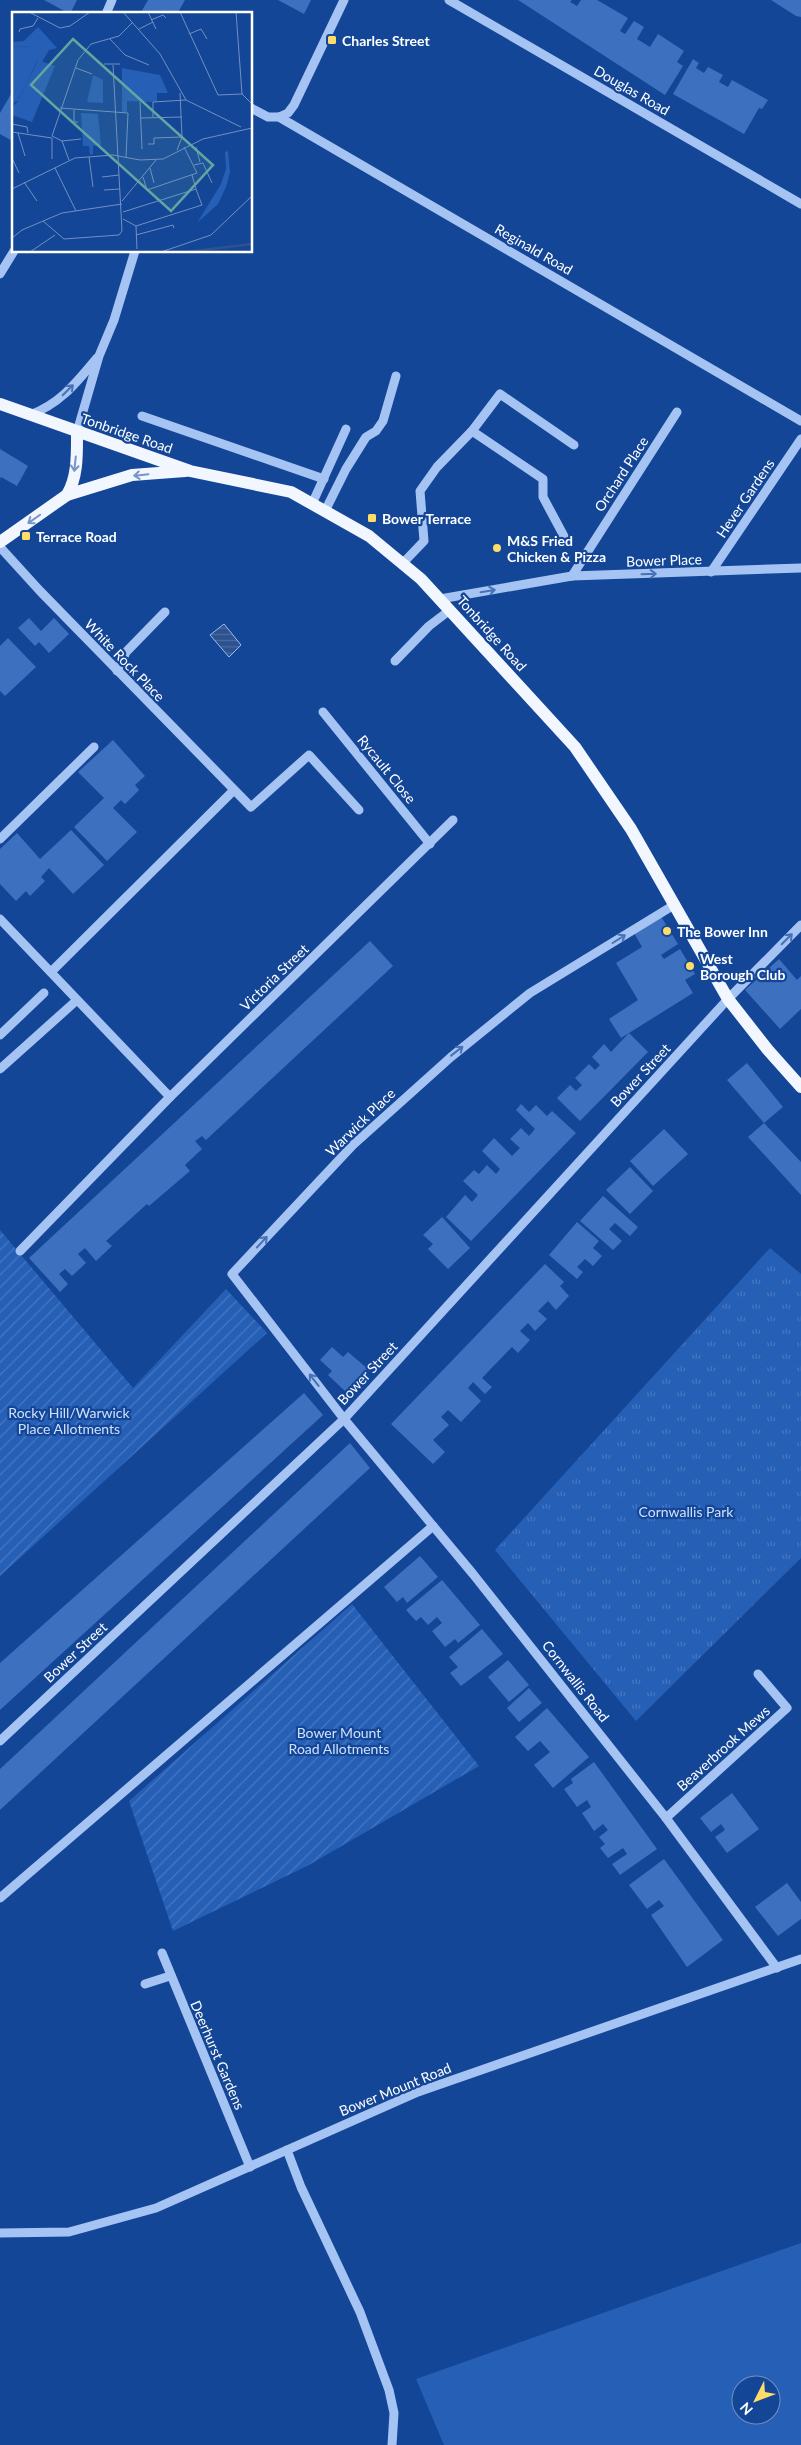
<svg xmlns="http://www.w3.org/2000/svg" width="801" height="2445" font-family="Lato,sans-serif">
	<style>
		.grass { fill: #265fb6; fill-rule: evenodd }
		.park { fill: url(#park-tufts) }
		.garden { fill: url(#garden-furrows) }
		.water { fill: url(#water-rules); stroke: #97bef6 }
		.building { fill: #3d70bf }
		.lines { fill: none; stroke-linecap: round; stroke-linejoin: round }
		.minor { stroke: #a5c4f3; stroke-width: 9 }
		.major { stroke: #f1f6ff; stroke-width: 12 }
		.oneway { stroke: #4772b7 }
		.oneway2 { stroke: #7795c6 }
		.poi-dot { fill: #ffdb67; stroke: #144697; stroke-width: 2 }
		.labels { text-anchor: middle; dominant-baseline: central; stroke-width: 4.5; stroke-linejoin: round; paint-order: stroke }
		.poi-label { font-size: 14px; font-weight: bold; fill: #fff; stroke: #144697; text-anchor: start }
		.street-label { font-size: 14px; fill: #fff; stroke: #144697 }
		.park-label { font-size: 14px; fill: #cde0fd; stroke: #144697 }
		.inset-river { fill: none; stroke: #2d528f; stroke-width: 2.5 }
		.inset-road { fill: none; stroke: #7290c1; stroke-width: 1 }
		.view { fill: #63a6a1; fill-opacity: 0.15; stroke: #63a6a1; stroke-width: 2.5 }
		.inset-edge { fill: none; stroke: #fff; stroke-width: 2.5 }
	</style>
	<defs>
		<pattern id="park-tufts" width="24" height="20" patternUnits="userSpaceOnUse" patternTransform="scale(1.25)"><rect width="24" height="20" fill="#265fb6"/><path d="M3 7l-1-3M5 7V3M7 7l1-3M15 17l-1-3M17 17v-4M19 17l1-3" fill="none" stroke="#4777c1"/></pattern>
		<pattern id="garden-furrows" width="10" height="10" patternUnits="userSpaceOnUse" patternTransform="scale(1.25)"><rect width="10" height="10" fill="#265fb6"/><path d="M-1 1l2-2M0 10L10 0M9 11l2-2" fill="none" stroke="#4777c1"/></pattern>
		<pattern id="water-rules" width="6" height="5" patternUnits="userSpaceOnUse" patternTransform="scale(1.25)"><rect width="6" height="5" fill="#2d528f"/><path d="M0 2.5h6" fill="none" stroke="#4c6ca0"/></pattern>
	</defs>
	<rect width="100%" height="100%" fill="#144697"/>
	<path class="grass" d="M801,2243V2445H444L416,2379ZM741,2385H771V2415H741Z"/>
	<polygon class="park" points="770,1248 801,1274 801,1558 636,1721 495,1550"/>
	<g class="garden">
		<polygon points="0,1230 133,1388 226,1289 267,1333 0,1576"/>
		<polygon points="352,1604 479,1766 309,1865 173,1931 129,1801"/>
	</g>
	<polygon class="water" points="224,624 241,645 229,657 210,635"/>
	<g class="building">
		<polygon points="44,0 77,0 70,14"/>
		<polygon points="148,0 185,0 177,14 140,14"/>
		<polygon points="278,0 311,0 304,14"/>
		<polygon points="518,0 572,0 570,2 577,6 581,0 597,0 628,18 620,31 625,34 634,21 644,27 637,39 650,47 658,34 684,51 677,62 683,66 665,95"/>
		<polygon points="771,0 801,0 801,17 796,16"/>
		<polygon points="693,59 699,63 696,68 704,73 708,67 723,75 719,82 728,87 732,80 768,100 762,109 759,108 744,134 673,94"/>
		<polygon points="14,89 14,142 0,134 0,113"/>
		<polygon points="0,449 28,466 17,486 1,477 0,479"/>
		<polygon points="29,618 41,631 54,618 69,634 49,653 39,642 35,646 18,628"/>
		<polygon points="8,638 36,667 5,696 0,691 0,646"/>
		<polygon points="113,740 145,776 135,785 139,790 125,804 121,800 113,808 137,832 107,861 74,827 104,798 78,772"/>
		<polygon points="71,830 104,865 73,894 49,868 41,877 45,881 30,896 26,891 16,901 0,884 0,849 17,833 40,859"/>
		<polygon points="660,915 678,944 661,955 664,959 680,949 695,974 685,980 693,993 621,1038 609,1019 638,1000 616,963 642,947 633,931"/>
		<polygon points="370,941 393,966 206,1140 202,1136 195,1141 202,1149 185,1165 190,1171 149,1206 147,1204 106,1241 112,1246 96,1261 85,1248 78,1254 86,1263 72,1276 65,1269 59,1274 68,1284 60,1292 29,1258"/>
		<polygon points="779,959 797,980 801,976 801,1009 780,1029 745,990"/>
		<polygon points="629,1033 648,1052 580,1121 557,1098 570,1085 576,1091 582,1085 575,1078 589,1064 595,1070 600,1065 592,1057 604,1044 611,1052"/>
		<polygon points="747,1063 783,1107 764,1123 727,1080"/>
		<polygon points="521,1104 529,1112 536,1105 547,1116 552,1111 576,1133 471,1241 446,1217 465,1195 472,1202 478,1195 463,1181 474,1170 479,1174 487,1165 496,1174 500,1169 482,1151 494,1138 512,1156 520,1148 510,1139 521,1128 529,1136 535,1129 516,1110"/>
		<polygon points="764,1123 801,1162 801,1195 748,1137"/>
		<polygon points="664,1129 688,1154 653,1186 630,1161"/>
		<polygon points="630,1167 653,1191 630,1214 606,1190"/>
		<polygon points="603,1196 638,1227 630,1236 615,1223 609,1229 622,1241 613,1250 580,1221"/>
		<polygon points="442,1217 470,1248 448,1269 428,1249 433,1244 423,1235"/>
		<polygon points="577,1222 599,1241 593,1248 602,1256 593,1266 585,1259 577,1267 583,1272 577,1279 549,1255"/>
		<polygon points="545,1264 564,1282 560,1286 569,1296 556,1310 548,1301 538,1311 547,1319 535,1331 528,1323 520,1331 530,1340 518,1353 512,1347 482,1378 492,1387 485,1394 473,1382 468,1388 481,1401 461,1422 448,1410 441,1417 449,1425 433,1440 445,1452 433,1464 391,1424"/>
		<polygon points="332,1347 343,1357 348,1352 368,1369 346,1392 328,1375 332,1371 320,1360"/>
		<polygon points="304,1393 323,1415 0,1710 0,1663"/>
		<polygon points="350,1443 370,1468 0,1810 0,1769"/>
		<polygon points="420,1556 438,1577 407,1603 403,1597 397,1602 384,1587"/>
		<polygon points="442,1580 480,1625 458,1643 455,1639 445,1647 432,1631 442,1623 437,1617 428,1625 421,1617 416,1621 406,1610"/>
		<polygon points="482,1629 503,1654 461,1686 450,1673 458,1667 449,1657"/>
		<polygon points="508,1660 529,1685 509,1702 488,1677"/>
		<polygon points="529,1688 542,1703 519,1722 507,1708"/>
		<polygon points="547,1708 589,1757 553,1788 534,1765 550,1752 540,1741 528,1751 515,1737"/>
		<polygon points="594,1762 657,1849 620,1875 612,1864 627,1854 623,1848 608,1858 600,1848 605,1844 599,1837 608,1830 603,1824 594,1831 582,1813 591,1807 587,1800 577,1807 564,1789 573,1783 571,1779"/>
		<polygon points="732,1793 759,1829 727,1853 715,1837 725,1830 721,1824 711,1832 700,1818"/>
		<polygon points="664,1859 723,1940 687,1967 651,1915 664,1906 659,1900 647,1909 629,1885"/>
		<polygon points="787,1883 801,1902 801,1919 778,1936 755,1907"/>
	</g>
	<g class="lines">
		<g class="minor">
			<polyline points="449,0 801,204"/>
			<polyline points="106,14 112,0"/>
			<polyline points="251,108 268,117 279,117 801,421"/>
			<polyline points="279,117 288,113 294,105 344,0"/>
			<polyline points="0,274 14,251"/>
			<path d="M30,415C61,403 76,383 97,358"/>
			<polyline points="142,416 324,479"/>
			<polyline points="472,431 500,394 574,445"/>
			<polyline points="77,432 99,356 114,320 135,251"/>
			<polyline points="312,504 346,429"/>
			<polyline points="325,511 346,469 366,437 376,431 383,421 396,376"/>
			<polyline points="0,547 40,591 251,807 309,755 359,810"/>
			<polyline points="402,564 424,541 420,491 437,467 472,431 543,479 543,497 566,540"/>
			<polyline points="711,572 801,439"/>
			<polyline points="572,576 677,412"/>
			<polyline points="440,599 572,576 801,568"/>
			<polyline points="395,661 429,626 450,610"/>
			<polyline points="117,671 126,652 165,612"/>
			<polyline points="323,712 430,844"/>
			<polyline points="0,839 94,747"/>
			<polyline points="674,905 530,993 451,1057 353,1145 232,1274 344,1419 473,1574 666,1818 777,1968"/>
			<polyline points="0,919 170,1097"/>
			<polyline points="51,972 233,791"/>
			<polyline points="0,1035 44,993"/>
			<polyline points="0,1069 77,1000"/>
			<polyline points="20,1251 170,1097 453,820"/>
			<polyline points="0,1741 344,1419 728,999 801,925"/>
			<polyline points="666,1818 787,1708 758,1674"/>
			<polyline points="0,1898 433,1526"/>
			<polyline points="162,1953 250,2167"/>
			<polyline points="145,1984 170,1976"/>
			<polyline points="287,2150 301,2187 360,2312 389,2390 394,2413 392,2445"/>
			<polyline points="0,2233 69,2232 156,2208 418,2092 801,1959"/>
		</g>
		<g class="major">
			<polyline points="0,404 190,471 291,492 369,536 421,579 575,747 631,829 728,999 768,1050 801,1087"/>
			<path d="M67,495C78,477 77,453 77,432"/>
			<polyline points="0,542 67,495 132,475 185,471"/>
		</g>
	</g>
	<defs><path id="oneway-shaft" d="M-6 0H5M1.5-3L5.5 0L1.5 3" fill="none" stroke-width="1.6" stroke-linecap="round" stroke-linejoin="round" transform="scale(1.25)"/></defs>
	<g class="oneway">
		<use href="#oneway-shaft" transform="translate(68 390) rotate(-45)"/>
		<use href="#oneway-shaft" transform="translate(649 574) rotate(-2)"/>
		<use href="#oneway-shaft" transform="translate(488 591) rotate(-10)"/>
		<use href="#oneway-shaft" transform="translate(619 939) rotate(-32)"/>
		<use href="#oneway-shaft" transform="translate(787 939) rotate(-45)"/>
		<use href="#oneway-shaft" transform="translate(457 1051) rotate(-38)"/>
		<use href="#oneway-shaft" transform="translate(262 1242) rotate(-47)"/>
		<use href="#oneway-shaft" transform="translate(314 1380) rotate(-128)"/>
	</g>
	<g class="oneway2">
		<use href="#oneway-shaft" transform="translate(75 464) rotate(96)"/>
		<use href="#oneway-shaft" transform="translate(141 475) rotate(174)"/>
		<use href="#oneway-shaft" transform="translate(34 519) rotate(145)"/>
	</g>
	<g class="poi-dot">
		<rect x="327" y="35" width="10" height="10" rx="2.5"/>
		<rect x="367" y="513" width="10" height="10" rx="2.5"/>
		<rect x="21" y="531" width="10" height="10" rx="2.5"/>
		<circle cx="497" cy="548" r="5"/>
		<circle cx="667" cy="931" r="5"/>
		<circle cx="690" cy="966" r="5"/>
	</g>
	<g class="labels">
		<g class="poi-label">
			<text x="342" y="40">Charles Street</text>
			<text x="382" y="518">Bower Terrace</text>
			<text x="36" y="536">Terrace Road</text>
			<text x="507" y="540">M&amp;S Fried<tspan x="507" dy="16">Chicken &amp; Pizza</tspan></text>
			<text x="677" y="931">The Bower Inn</text>
			<text x="700" y="958">West<tspan x="700" dy="16">Borough Club</tspan></text>
		</g>
		<g class="street-label">
			<text transform="translate(632 90) rotate(30)">Douglas Road</text>
			<text transform="translate(534 249) rotate(30)">Reginald Road</text>
			<text transform="translate(127 433) rotate(19)">Tonbridge Road</text>
			<text transform="translate(621 474) rotate(-57)">Orchard Place</text>
			<text transform="translate(745 498) rotate(-56)">Hever Gardens</text>
			<text transform="translate(664 560) rotate(-2)">Bower Place</text>
			<text transform="translate(492 633) rotate(48)">Tonbridge Road</text>
			<text transform="translate(125 660) rotate(46)">White Rock Place</text>
			<text transform="translate(387 769) rotate(51)">Rycault Close</text>
			<text transform="translate(274 977) rotate(-44)">Victoria Street</text>
			<text transform="translate(640 1075) rotate(-47)">Bower Street</text>
			<text transform="translate(360 1122) rotate(-44)">Warwick Place</text>
			<text transform="translate(367 1373) rotate(-47)">Bower Street</text>
			<text transform="translate(75 1652) rotate(-43)">Bower Street</text>
			<text transform="translate(576 1681) rotate(52)">Cornwallis Road</text>
			<text transform="translate(723 1748) rotate(-42)">Beaverbrook Mews</text>
			<text transform="translate(218 2055) rotate(67)">Deerhurst Gardens</text>
			<text transform="translate(395 2089) rotate(-22)">Bower Mount Road</text>
		</g>
		<g class="park-label">
			<text x="69" y="1412">Rocky Hill/Warwick<tspan x="69" dy="16">Place Allotments</tspan></text>
			<text x="686" y="1511">Cornwallis Park</text>
			<text x="339" y="1732">Bower Mount<tspan x="339" dy="16">Road Allotments</tspan></text>
		</g>
	</g>
	<g transform="translate(12 12)">
		<rect width="240" height="240" fill="#144697"/>
		<path d="M26,48L43,54L20,110L0,103V94L6,90Z" fill="#265fb6"/>
		<path d="M26,15L45,36L37,38L30,50L25,49L6,90L3,89L9,81L19,35L0,34V30L12,29ZM216,139L218,160L214,175L206,192L185,211L209,172L214,157L213,140Z" fill="#265fb6"/>
		<path d="M0,34L19,35L21,44L9,81L0,94ZM69,101L86,102L89,133L81,134V142L78,143L77,134H71Z" fill="#265fb6"/>
		<path d="M110,56L148,63L156,81H145V89L139,90L115,89V100H110ZM81,63L91,68V91L75,90Z" fill="#265fb6"/>
		<path class="inset-river" d="M174,240L240,232"/>
		<path class="inset-road" d="M17,0L48,16L58,14L78,0M111,0L148,42L174,88L229,115M136,0L144,17M168,0L206,83L230,82M224,0L230,82L240,92M139,8L151,3L154,6M127,17L141,10M7,20L8,17L21,14L26,6M177,22L189,17L195,27M98,27L113,43L137,53M92,52H108M64,56L80,62M128,90L130,137M48,96L116,101L114,145M62,98V110H66M141,105V90L174,88M129,106L170,105M0,112L15,115L16,121M0,120L40,126V147M6,121L13,144M50,129L69,127M136,132H142V126L170,125M184,135L188,150M165,138L170,125L168,81M77,145L81,175M0,146L7,161M57,148L50,129L40,124L66,48L79,32L107,24L120,11M182,153L191,151L200,171M43,156L64,199M138,156L142,171M90,165L107,163M131,165L135,178L185,161L172,135M12,170L25,189M0,177L63,146L101,143L128,148L151,147L191,127L240,116M92,178L108,177M110,189L144,148M111,200L184,177L180,163M111,207L124,214L125,237M31,209L52,227L107,223L110,219L101,53M124,214L190,193L184,177M124,223L161,213L162,216M0,226L10,218L50,201L110,192M18,240L43,223M149,240L199,223L240,184"/>
		<path class="view" d="M61,27L201,153L159,199L19,73Z"/>
		<rect width="240" height="240" class="inset-edge"/>
	</g>
	<g transform="translate(756 2400) rotate(228)"><circle r="24" fill="#144697" stroke="#7290c1"/>
	<path d="M0-4L9 19L0 12L-9 19Z" fill="#ffdb67"/>
	<text y="-8" font-size="14" font-weight="bold" text-anchor="middle" fill="#ffffff">N</text>
	</g>
</svg>
